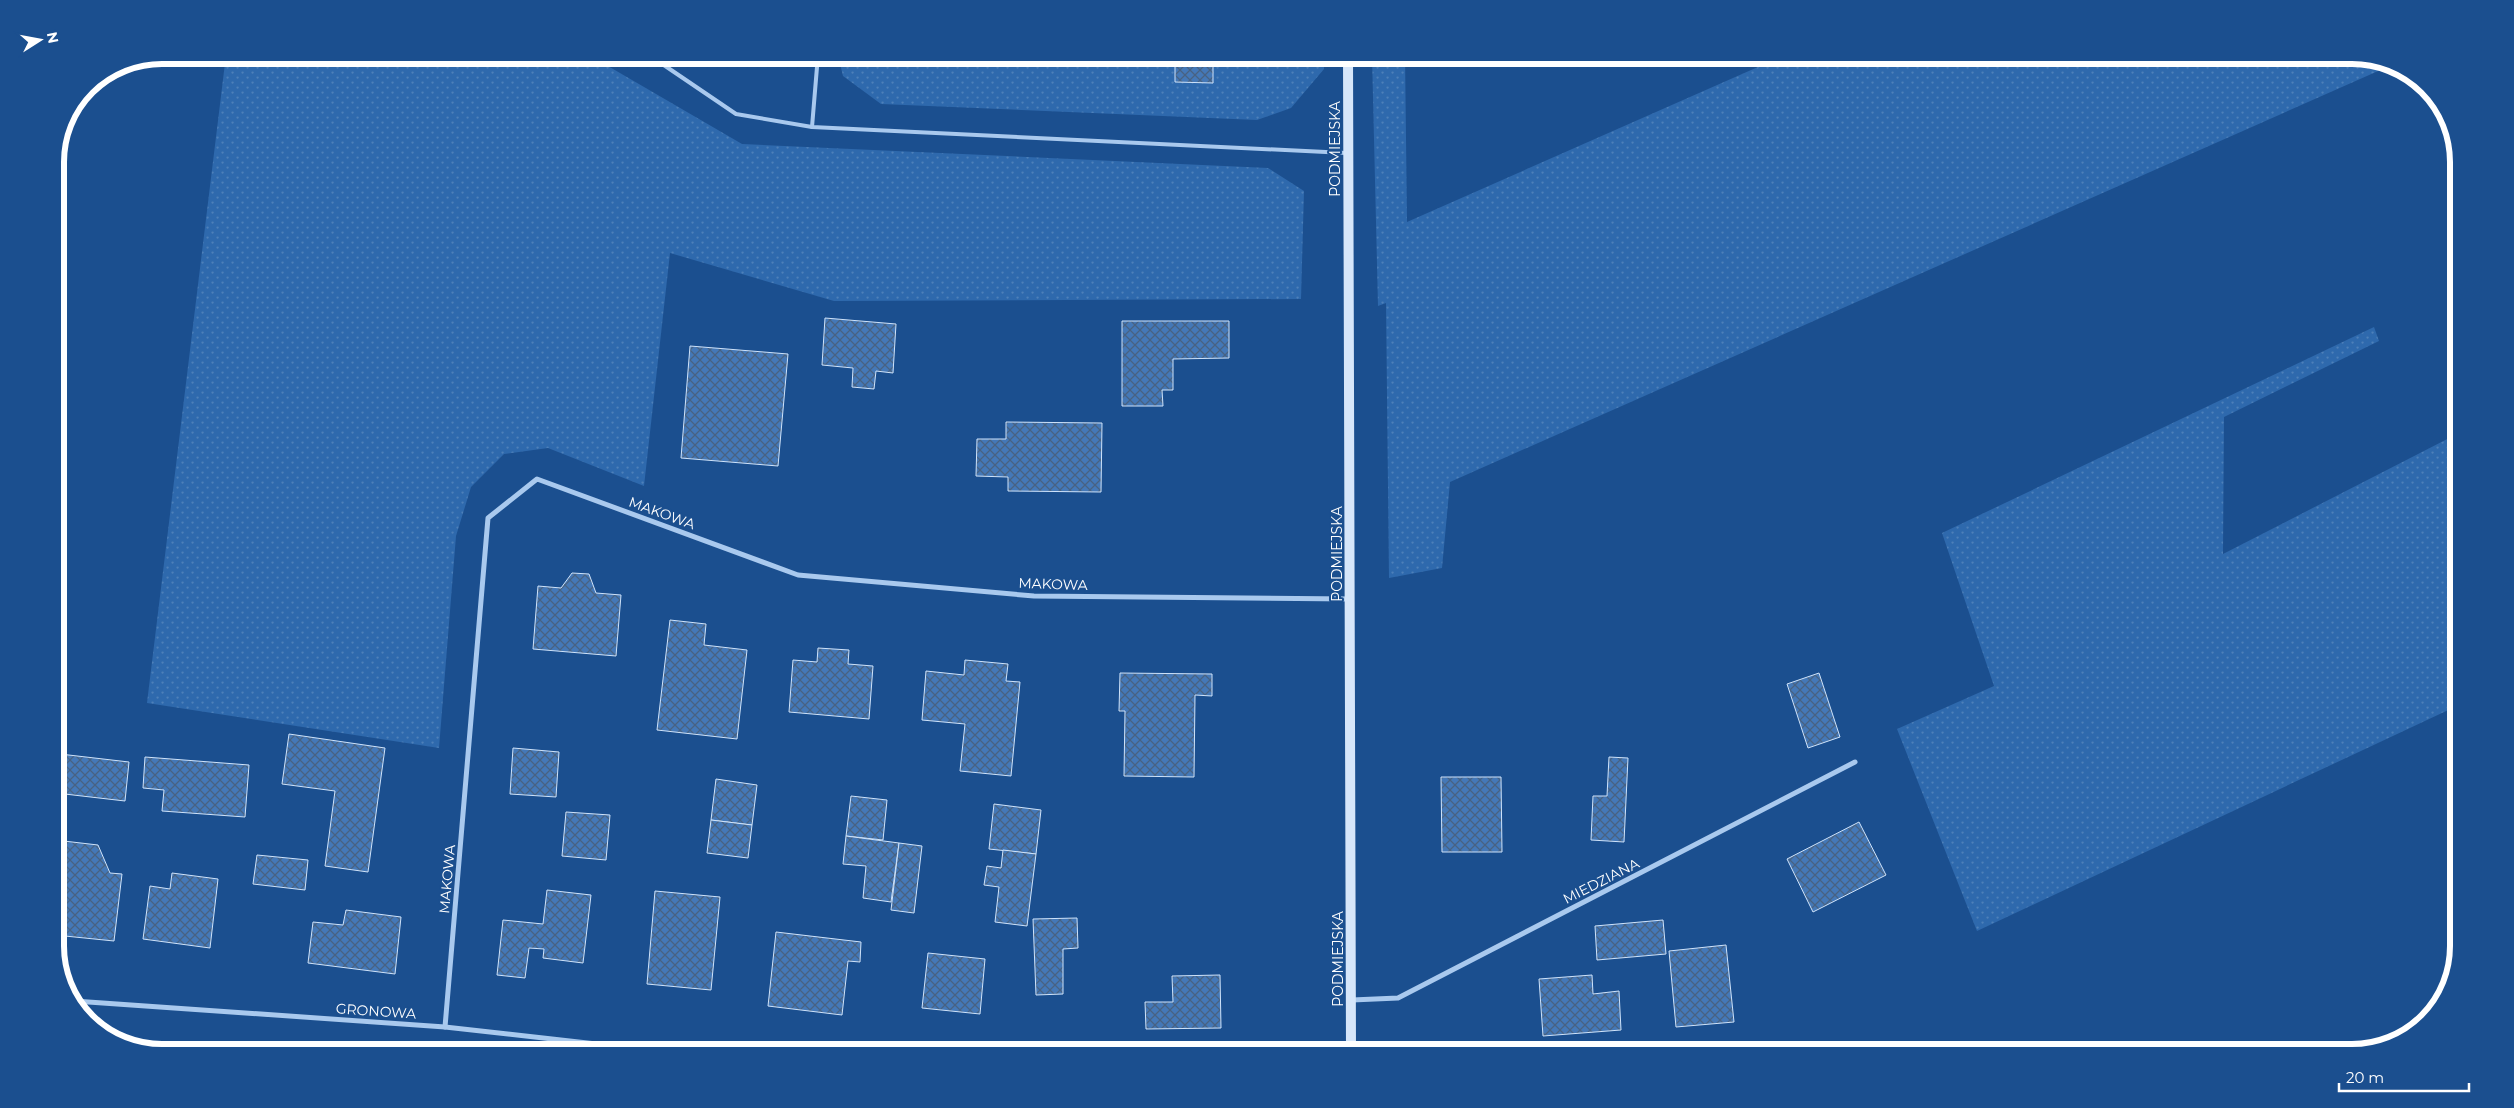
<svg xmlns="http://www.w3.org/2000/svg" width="2514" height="1108" font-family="Montserrat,sans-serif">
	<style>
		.green { fill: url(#green-dots) }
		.building { fill: url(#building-cross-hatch); stroke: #cfe3fa }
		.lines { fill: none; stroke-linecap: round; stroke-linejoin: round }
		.lane { stroke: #a9c9ee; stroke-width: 4 }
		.street { stroke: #a9c9ee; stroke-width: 5 }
		.secondary { stroke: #d6e6fa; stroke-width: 10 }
		.labels { text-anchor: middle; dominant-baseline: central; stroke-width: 4; stroke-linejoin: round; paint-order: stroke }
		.street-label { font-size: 14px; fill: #fff; stroke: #1b4f8f }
		.rim { fill: none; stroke: #fff; stroke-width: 6 }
	</style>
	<defs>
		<pattern id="green-dots" width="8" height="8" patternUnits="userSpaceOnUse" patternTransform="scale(1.25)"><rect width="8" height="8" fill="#2e69ad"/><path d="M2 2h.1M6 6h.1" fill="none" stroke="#4d80b9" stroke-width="1.8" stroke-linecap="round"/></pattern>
		<pattern id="building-cross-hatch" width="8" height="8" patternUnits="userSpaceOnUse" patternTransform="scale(1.25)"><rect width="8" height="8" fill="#4478b7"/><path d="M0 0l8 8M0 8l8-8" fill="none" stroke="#486282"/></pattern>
	</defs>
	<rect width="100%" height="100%" fill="#1b4f8f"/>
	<g class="green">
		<polygon points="226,55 589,55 742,144 1268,168 1304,191 1301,299 834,301 670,253 644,486 548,448 504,454 471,487 456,536 439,748 147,703"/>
		<polygon points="838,55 1324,55 1324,69 1291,108 1257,120 881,104 843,76"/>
		<polygon points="1372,55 1405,55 1407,222 1785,55 2352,55 2394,64 1450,482 1442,568 1389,578 1386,303 1378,306"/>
		<polygon points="2374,327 2379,341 2224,417 2223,554 2459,433 2459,705 1977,931 1897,729 1994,686 1942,533"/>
	</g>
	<g class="building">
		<polygon points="1175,55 1213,55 1213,83 1175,82"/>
		<polygon points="825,318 896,324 893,373 876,371 874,389 852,387 853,368 822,365"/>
		<polygon points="1122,321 1229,321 1229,358 1173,359 1173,390 1162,390 1163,406 1122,406"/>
		<polygon points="690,346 788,354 778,466 681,458"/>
		<polygon points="1006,422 1102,423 1101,492 1008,491 1008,477 976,476 977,439 1006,439"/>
		<polygon points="572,573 589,574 596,593 621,595 616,656 533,649 538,586 561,588"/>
		<polygon points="670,620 706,624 704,645 747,650 737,739 657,730"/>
		<polygon points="818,648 849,650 848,664 873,666 869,719 789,712 793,660 817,662"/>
		<polygon points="965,660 1008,664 1006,681 1020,682 1011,776 960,771 965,724 922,720 926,671 964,675"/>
		<polygon points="1120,673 1212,674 1212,696 1195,695 1194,777 1124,776 1125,711 1119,711"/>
		<polygon points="1819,673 1840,737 1808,748 1787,684"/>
		<polygon points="289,734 385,748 368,872 325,866 335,791 282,784"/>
		<polygon points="513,748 559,752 556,797 510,794"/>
		<polygon points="60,754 129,762 125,801 56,793"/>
		<polygon points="145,757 249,765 245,817 162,811 164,790 143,788"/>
		<polygon points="1609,757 1628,758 1624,842 1591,840 1593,796 1607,796"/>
		<polygon points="1441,777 1501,777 1502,852 1442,852"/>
		<polygon points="716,779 757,785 752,825 711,820"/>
		<polygon points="851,796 887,800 883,840 846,836"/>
		<polygon points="994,804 1041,810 1036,854 989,849"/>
		<polygon points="566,812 610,815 606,860 562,856"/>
		<polygon points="711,820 752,825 748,858 707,853"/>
		<polygon points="1859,822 1886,875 1813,912 1787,859"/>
		<polygon points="846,836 899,843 891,902 863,898 866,866 843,864"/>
		<polygon points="55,840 98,845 110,873 122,874 114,941 55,935"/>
		<polygon points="899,843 922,846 914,913 891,910"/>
		<polygon points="1003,850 1036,854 1027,926 995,922 999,887 984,885 987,866 1001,868"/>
		<polygon points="257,855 308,860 305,890 253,884"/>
		<polygon points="172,873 218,879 210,948 143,939 150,886 170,889"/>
		<polygon points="547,890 591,895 583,963 543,958 544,949 529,948 525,978 497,975 503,920 543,924"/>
		<polygon points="655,891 720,897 711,990 647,984"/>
		<polygon points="346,910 401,917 395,974 308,963 313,922 343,925"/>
		<polygon points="1077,918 1078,948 1063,949 1063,994 1036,995 1033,919"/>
		<polygon points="1663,920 1666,954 1597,960 1595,926"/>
		<polygon points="776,932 861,942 860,962 848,961 842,1015 768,1006"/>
		<polygon points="1726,945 1734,1022 1676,1027 1669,951"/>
		<polygon points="928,953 985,959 980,1014 922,1008"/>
		<polygon points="1220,975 1221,1028 1146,1029 1145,1002 1173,1002 1172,976"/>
		<polygon points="1592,975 1593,994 1619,991 1621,1030 1543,1036 1539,979"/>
	</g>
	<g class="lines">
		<g class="lane">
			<polyline points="649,55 736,114 812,127"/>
			<polyline points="818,55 812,127 1346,153"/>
		</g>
		<g class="street">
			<polyline points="1352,1000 1398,998 1855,762"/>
			<polyline points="74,1001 445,1027 676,1053"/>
			<polyline points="445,1027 488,518 537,479 798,575 1034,596 1350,599"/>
		</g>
		<polyline class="secondary" points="1348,55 1351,1053"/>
	</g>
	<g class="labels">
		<g class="street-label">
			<text transform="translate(1335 149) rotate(-90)">PODMIEJSKA</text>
			<text transform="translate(662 513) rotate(20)">MAKOWA</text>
			<text transform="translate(1337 554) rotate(-90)">PODMIEJSKA</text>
			<text transform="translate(1053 584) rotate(2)">MAKOWA</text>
			<text transform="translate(447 879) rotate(-85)">MAKOWA</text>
			<text transform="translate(1601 881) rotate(-27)">MIEDZIANA</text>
			<text transform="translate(1338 959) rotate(-90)">PODMIEJSKA</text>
			<text transform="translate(376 1011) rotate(4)">GRONOWA</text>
		</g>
	</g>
	<path d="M0 0H2514V1108H0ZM162 64H2352A98 98 0 0 1 2450 162V946A98 98 0 0 1 2352 1044H162A98 98 0 0 1 64 946V162A98 98 0 0 1 162 64Z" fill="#1b4f8f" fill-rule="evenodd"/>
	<path class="rim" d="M162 64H2352A98 98 0 0 1 2450 162V946A98 98 0 0 1 2352 1044H162A98 98 0 0 1 64 946V162A98 98 0 0 1 162 64Z"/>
	<g transform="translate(40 40) rotate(79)" stroke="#1b4f8f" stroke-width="4" paint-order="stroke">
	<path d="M0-4L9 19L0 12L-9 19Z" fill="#ffffff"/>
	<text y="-8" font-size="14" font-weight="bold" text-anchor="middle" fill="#ffffff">N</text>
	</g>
	<path d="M2339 1083v8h130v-8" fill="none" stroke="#ffffff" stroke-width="2.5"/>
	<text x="2346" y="1083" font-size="15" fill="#ffffff" stroke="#1b4f8f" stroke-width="4" paint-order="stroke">20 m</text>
</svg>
